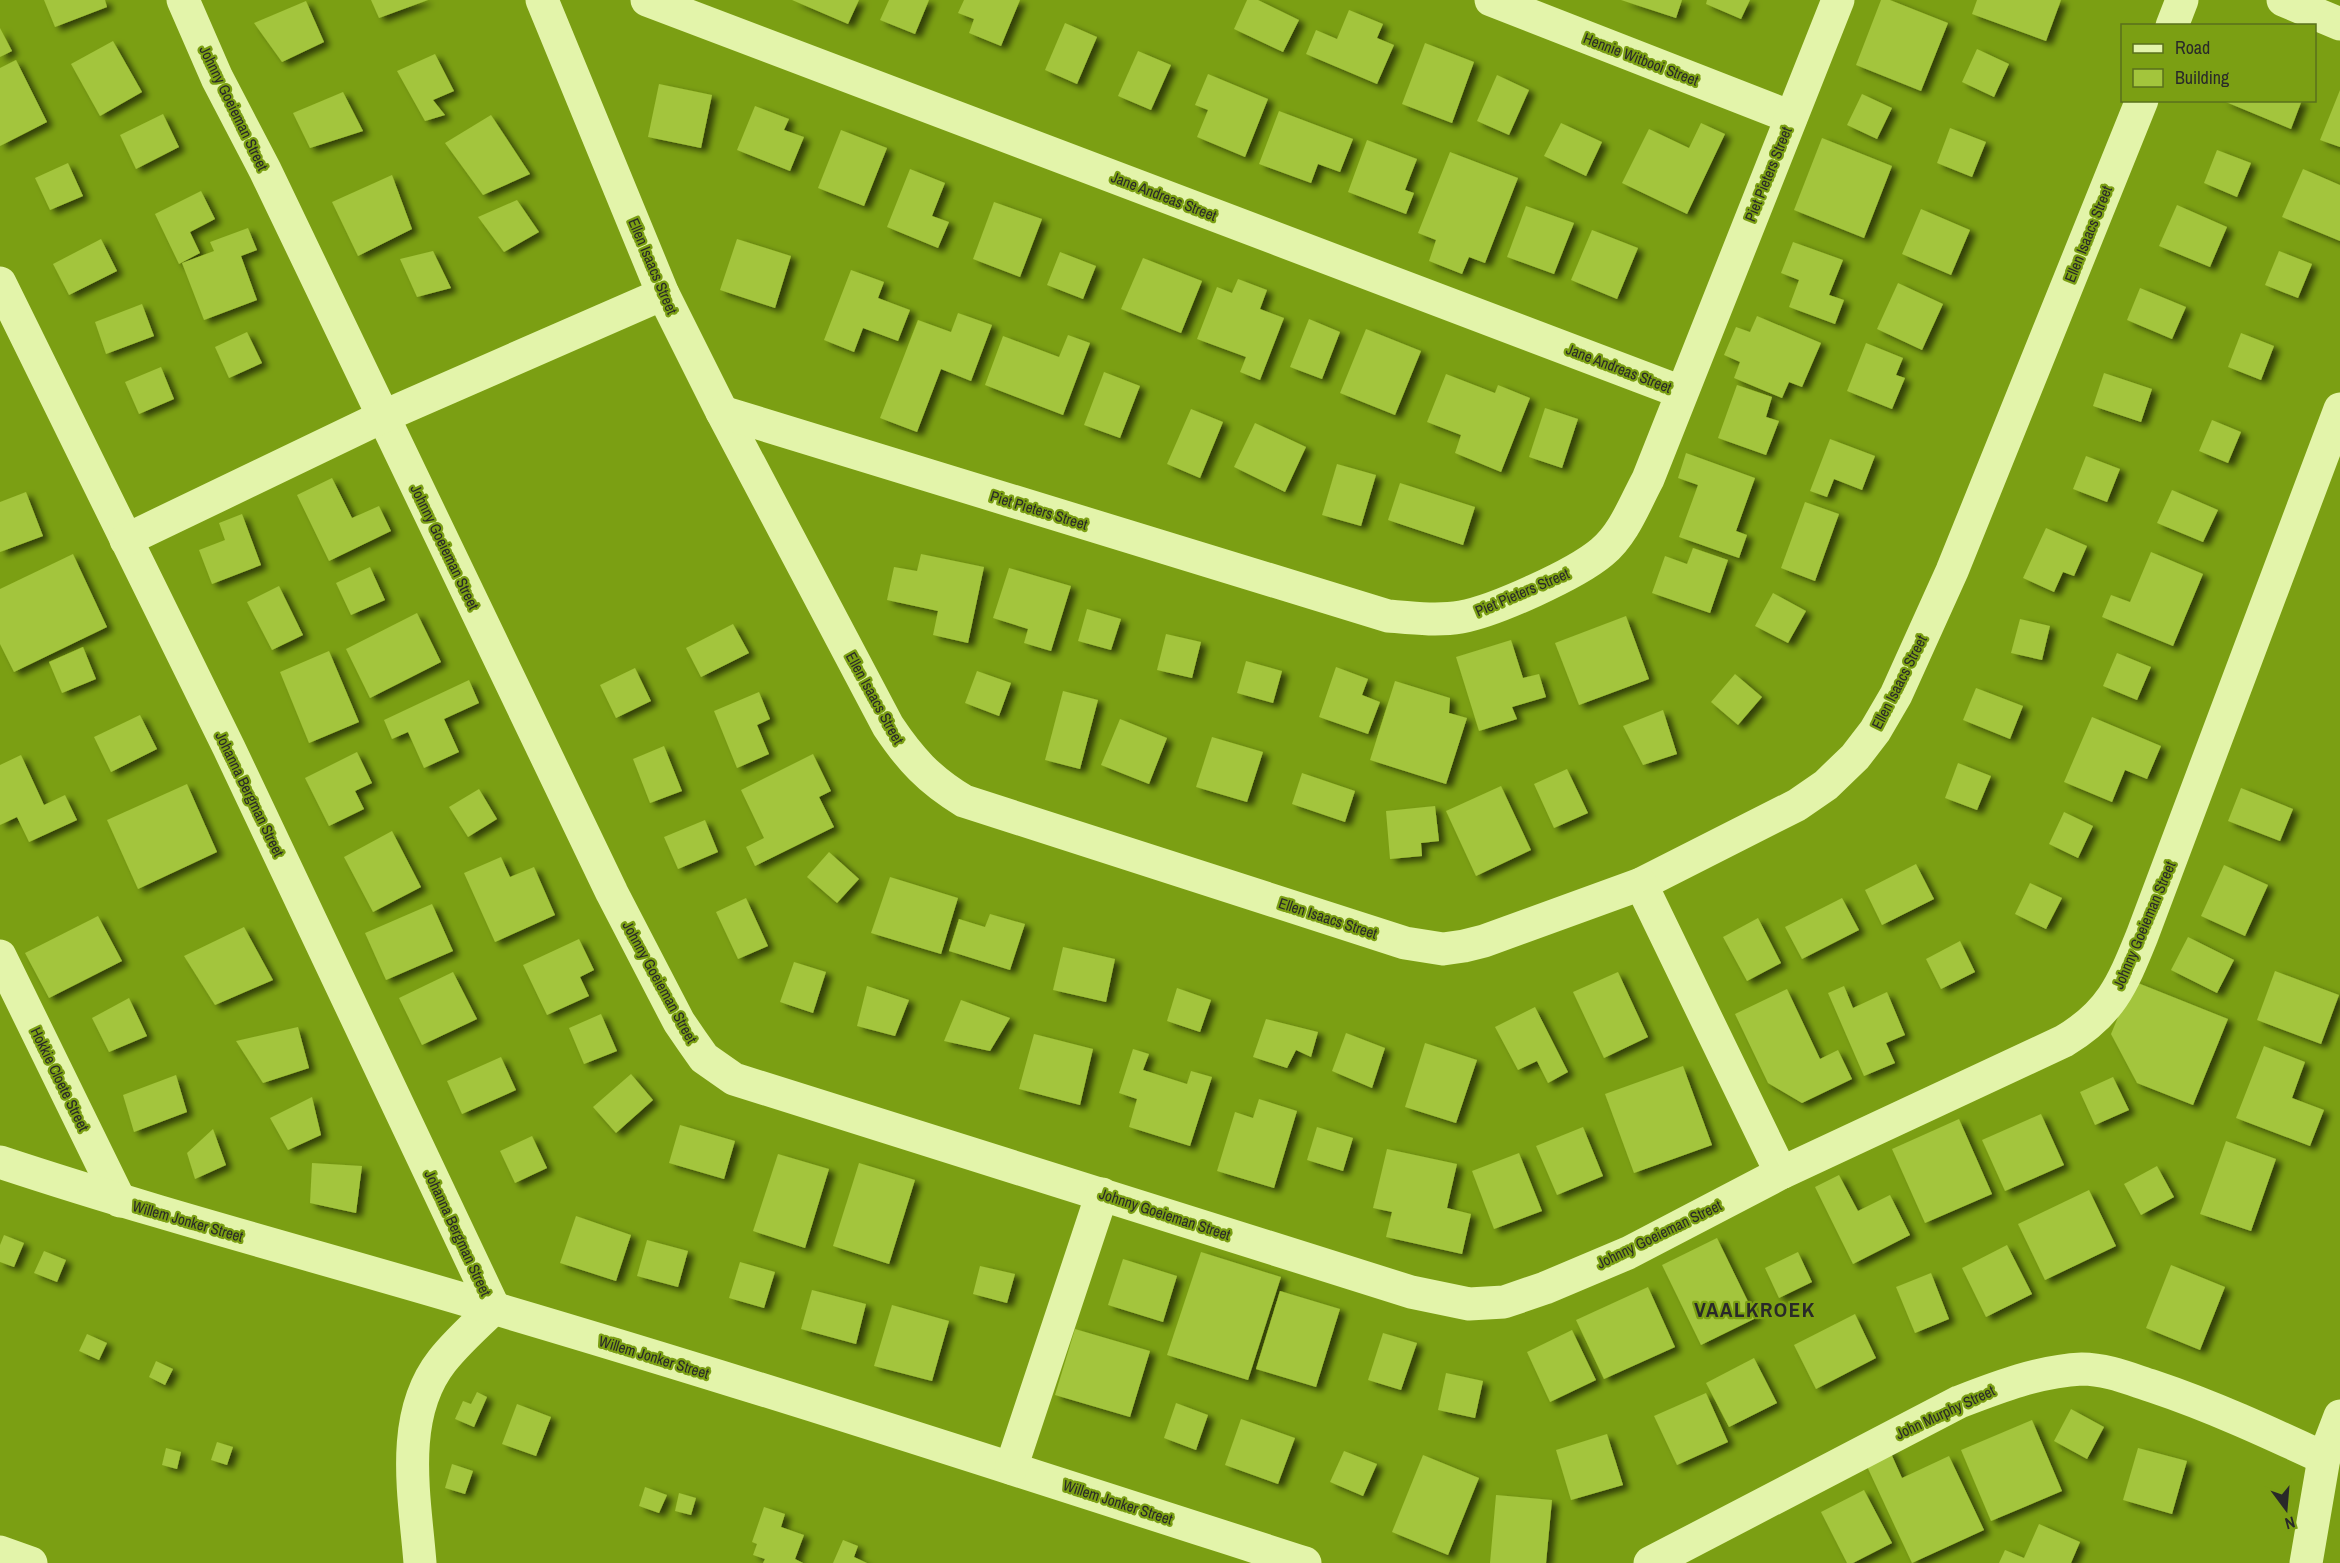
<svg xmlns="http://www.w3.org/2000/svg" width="2340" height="1563" font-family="'Archivo Narrow',sans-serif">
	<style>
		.building { fill: #a3c53c; filter: url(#shadow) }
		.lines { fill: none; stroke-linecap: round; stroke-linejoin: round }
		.minor { stroke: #e3f4aa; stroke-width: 33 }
		.labels { text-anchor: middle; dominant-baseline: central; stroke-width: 4.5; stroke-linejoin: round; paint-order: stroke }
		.street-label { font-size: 15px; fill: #292929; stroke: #7b9f13 }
		.district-label { font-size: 21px; font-weight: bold; letter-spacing: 1.5px; fill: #292929; stroke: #7b9f13 }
	</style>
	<defs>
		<filter id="shadow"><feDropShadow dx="6" dy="4" stdDeviation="3" flood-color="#0009"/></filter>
	</defs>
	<rect width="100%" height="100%" fill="#7b9f13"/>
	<g class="building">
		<polygon points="44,0 105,0 107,7 55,27"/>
		<polygon points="371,0 428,0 379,18"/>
		<polygon points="792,0 859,0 848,24"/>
		<polygon points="889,0 929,0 915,34 880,20"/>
		<polygon points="964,0 1020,0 1001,46 969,33 974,19 958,13"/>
		<polygon points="1247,0 1258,0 1299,20 1283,52 1234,29"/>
		<polygon points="1621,0 1682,0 1676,18"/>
		<polygon points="1707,0 1750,0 1741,19 1706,4"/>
		<polygon points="1881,0 1890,0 1948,23 1921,91 1856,65"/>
		<polygon points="1977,0 2061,0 2046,41 1972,14"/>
		<polygon points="306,1 324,42 282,62 254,23"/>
		<polygon points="1349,10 1383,24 1377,38 1394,45 1377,84 1306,54 1316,30 1337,39"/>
		<polygon points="1065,23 1097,37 1077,84 1045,70"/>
		<polygon points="0,28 12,51 0,57"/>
		<polygon points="113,41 142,92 100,116 71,64"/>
		<polygon points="1425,43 1474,62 1452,123 1402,104"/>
		<polygon points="1977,49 2009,64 1994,97 1962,82"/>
		<polygon points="1138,51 1171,65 1151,110 1118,96"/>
		<polygon points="435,54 454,91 433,100 445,115 425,121 397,71"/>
		<polygon points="16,60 47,122 0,146 0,68"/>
		<polygon points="1208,74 1268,99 1245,157 1197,137 1208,110 1195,105"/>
		<polygon points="1497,75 1529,90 1509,135 1477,121"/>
		<polygon points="659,84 712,95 701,148 648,137"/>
		<polygon points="2340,90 2340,147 2320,140"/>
		<polygon points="343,92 363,131 310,148 293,113"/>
		<polygon points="1862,94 1892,108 1877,139 1847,125"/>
		<polygon points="2221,100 2302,100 2291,129"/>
		<polygon points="755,106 789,119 784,130 804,137 790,171 737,150"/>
		<polygon points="1279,111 1353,139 1340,172 1318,164 1311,183 1259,164"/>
		<polygon points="163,114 179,147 136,169 120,135"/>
		<polygon points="491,115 530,174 483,195 445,143"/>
		<polygon points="1561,123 1602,142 1586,176 1544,156"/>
		<polygon points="1701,123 1725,134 1687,214 1622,183 1649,129 1689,148"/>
		<polygon points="1950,128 1986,142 1972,177 1937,163"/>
		<polygon points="841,130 887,148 864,206 818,188"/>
		<polygon points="1822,138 1892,166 1864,238 1794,210"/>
		<polygon points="1367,140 1417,159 1405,190 1414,193 1406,214 1348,192"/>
		<polygon points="2217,150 2251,163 2237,197 2204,183"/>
		<polygon points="1450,152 1518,178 1485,263 1469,257 1462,274 1429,261 1436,240 1418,233"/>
		<polygon points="68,163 83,196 50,210 35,178"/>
		<polygon points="910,169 945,183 932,216 949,222 938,248 887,227"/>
		<polygon points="2303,169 2340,185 2340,241 2282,217"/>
		<polygon points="392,175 412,229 358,256 332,202"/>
		<polygon points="201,191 215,219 190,232 200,253 179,264 155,214"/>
		<polygon points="517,200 539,232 504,252 478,217"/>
		<polygon points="994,202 1042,219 1020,277 973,259"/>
		<polygon points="2177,205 2227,227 2210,267 2159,246"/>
		<polygon points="1526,206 1574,223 1554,274 1507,257"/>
		<polygon points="1921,209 1970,230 1951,275 1902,254"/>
		<polygon points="248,228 257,250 241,256 257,300 204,320 182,263 214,251 210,242"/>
		<polygon points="1592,230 1638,248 1617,299 1571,280"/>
		<polygon points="101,239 117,271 69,295 53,264"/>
		<polygon points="737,239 791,256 775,308 720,290"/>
		<polygon points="1793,242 1843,260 1829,295 1844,300 1835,324 1789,307 1799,280 1781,273"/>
		<polygon points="433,251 451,288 417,297 400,259"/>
		<polygon points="2279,251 2312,264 2298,298 2265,285"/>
		<polygon points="1060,252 1096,266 1083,299 1047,285"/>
		<polygon points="1143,258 1202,281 1181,333 1121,309"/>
		<polygon points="851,270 884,282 878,298 910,310 898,341 863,328 854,352 824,340"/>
		<polygon points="1238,279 1267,290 1260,309 1284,318 1260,380 1240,372 1246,357 1197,339 1217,287 1232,293"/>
		<polygon points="1898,283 1943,304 1922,350 1877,329"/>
		<polygon points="2140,288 2186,307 2172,339 2127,320"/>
		<polygon points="142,304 154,336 106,354 95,322"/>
		<polygon points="958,313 992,325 971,381 941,369 917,432 880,418 918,320 951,332"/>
		<polygon points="1757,316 1821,343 1802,387 1789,382 1782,398 1734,378 1740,362 1724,355 1736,327 1750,332"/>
		<polygon points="1309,319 1340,332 1322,379 1290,367"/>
		<polygon points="1366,329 1421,351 1395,415 1340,393"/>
		<polygon points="247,332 262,363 229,378 215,347"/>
		<polygon points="2241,333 2274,346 2261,380 2228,367"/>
		<polygon points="1068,335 1090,343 1063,415 985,385 1003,336 1059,357"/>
		<polygon points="1866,343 1903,358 1896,375 1905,378 1892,409 1847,391"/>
		<polygon points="161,367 174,399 139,414 125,382"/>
		<polygon points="1104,372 1140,386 1120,438 1084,425"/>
		<polygon points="2104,373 2152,389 2141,422 2093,406"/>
		<polygon points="1446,374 1495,393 1498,385 1530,398 1501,472 1455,453 1461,435 1427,422"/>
		<polygon points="1737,385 1772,397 1766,417 1779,421 1766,455 1718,438"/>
		<polygon points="1545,408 1578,419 1562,468 1529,457"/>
		<polygon points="1191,409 1223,422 1200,478 1167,464"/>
		<polygon points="2212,420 2241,432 2228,463 2199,451"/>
		<polygon points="1255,423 1306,447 1285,492 1234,467"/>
		<polygon points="1830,439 1875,456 1862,490 1834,479 1827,497 1810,491"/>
		<polygon points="1686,453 1755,478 1736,531 1747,535 1739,558 1679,537 1698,485 1678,478"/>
		<polygon points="2086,456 2120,469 2107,502 2073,489"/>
		<polygon points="1337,464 1376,475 1361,526 1322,515"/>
		<polygon points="332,478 352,518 379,506 391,531 329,561 297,495"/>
		<polygon points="1400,483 1475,507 1463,545 1388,520"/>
		<polygon points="2172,490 2218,510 2203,542 2157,523"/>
		<polygon points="26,492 43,536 0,552 0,502"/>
		<polygon points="1805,502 1839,514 1815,581 1781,568"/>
		<polygon points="242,514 261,565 212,584 199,550 225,540 219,523"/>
		<polygon points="2046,528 2087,546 2074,576 2063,572 2054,592 2023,578"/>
		<polygon points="1693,548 1728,560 1710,613 1652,593 1665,556 1687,564"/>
		<polygon points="2151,552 2203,574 2173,646 2102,617 2111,595 2130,602"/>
		<polygon points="73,554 107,627 14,672 0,644 0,589"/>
		<polygon points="921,554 984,567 968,643 933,635 938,611 887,600 894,567 917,571"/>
		<polygon points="370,567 385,600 351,615 336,583"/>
		<polygon points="1009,568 1071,586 1051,651 1024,643 1028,629 993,618"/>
		<polygon points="279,586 303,635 272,650 247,602"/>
		<polygon points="1773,593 1806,611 1788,643 1755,626"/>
		<polygon points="1087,609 1121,619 1111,650 1078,641"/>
		<polygon points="417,613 441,662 370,698 346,649"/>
		<polygon points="1626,616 1649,679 1579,705 1555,643"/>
		<polygon points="2020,619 2050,626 2042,660 2011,653"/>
		<polygon points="733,624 749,653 701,677 686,648"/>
		<polygon points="1166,634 1201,642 1192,678 1157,670"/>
		<polygon points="1511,640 1523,678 1539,674 1546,697 1512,707 1517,719 1479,731 1456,657"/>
		<polygon points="83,647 96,679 62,693 49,662"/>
		<polygon points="329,651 359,722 309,743 280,672"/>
		<polygon points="2117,653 2151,667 2137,700 2103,686"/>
		<polygon points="1246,661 1282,671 1273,703 1237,693"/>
		<polygon points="1336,667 1368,679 1362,695 1380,702 1368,734 1319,717"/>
		<polygon points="635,668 651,701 616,718 600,685"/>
		<polygon points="977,671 1011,683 999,716 965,703"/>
		<polygon points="1735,674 1762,697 1738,725 1711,702"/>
		<polygon points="469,680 479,703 444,719 459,752 424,768 408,732 392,739 384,720"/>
		<polygon points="1395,681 1450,698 1449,713 1467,718 1446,784 1370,760"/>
		<polygon points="1976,688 2023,706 2010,739 1963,720"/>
		<polygon points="1063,691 1098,700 1080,769 1045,760"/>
		<polygon points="759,692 770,719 757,725 769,754 737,768 714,711"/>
		<polygon points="1663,710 1677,754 1643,765 1623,726"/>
		<polygon points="140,715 157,749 111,772 94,737"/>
		<polygon points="2092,717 2161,746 2147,779 2125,770 2112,802 2064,782"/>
		<polygon points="1120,719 1167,738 1149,784 1101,765"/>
		<polygon points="1212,737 1263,752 1247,802 1196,787"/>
		<polygon points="664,746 682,791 650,803 633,759"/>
		<polygon points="357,752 372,783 355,791 364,809 329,826 305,778"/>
		<polygon points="813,754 831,791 819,797 834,827 755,866 746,847 764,838 741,790"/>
		<polygon points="21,755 44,805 65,795 77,820 29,842 17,817 0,825 0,765"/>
		<polygon points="1958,763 1991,776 1977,810 1945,798"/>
		<polygon points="1567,769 1588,813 1554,828 1534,784"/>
		<polygon points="1302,773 1355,791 1345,822 1292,804"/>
		<polygon points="187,784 217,852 138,889 107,820"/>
		<polygon points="1501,786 1531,850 1476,876 1446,811"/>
		<polygon points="2241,788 2293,809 2280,841 2228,821"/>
		<polygon points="479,789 497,819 468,837 449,807"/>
		<polygon points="1435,806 1439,841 1421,843 1422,856 1390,859 1386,811"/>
		<polygon points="2064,812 2093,826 2078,858 2049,844"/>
		<polygon points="705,820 718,852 678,869 664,837"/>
		<polygon points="392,831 421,887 373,912 344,857"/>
		<polygon points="829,852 859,879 837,903 807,877"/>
		<polygon points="501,857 510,877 534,867 555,915 495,942 464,873"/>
		<polygon points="1916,864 1934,899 1882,925 1865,890"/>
		<polygon points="2224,865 2268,885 2245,936 2201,916"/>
		<polygon points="890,877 958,898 941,954 871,933"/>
		<polygon points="2030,883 2062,898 2046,929 2015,914"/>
		<polygon points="746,898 768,946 738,959 716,912"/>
		<polygon points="1842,898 1859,930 1802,959 1785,927"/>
		<polygon points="432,904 453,951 386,980 365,933"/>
		<polygon points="990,914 1025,924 1010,970 949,951 959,919 985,927"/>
		<polygon points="98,916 122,961 49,998 25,953"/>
		<polygon points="1758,918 1781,963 1747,981 1723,937"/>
		<polygon points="244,927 273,980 215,1005 184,956"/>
		<polygon points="2188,937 2234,960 2217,993 2171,970"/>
		<polygon points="579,939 594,970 580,977 589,996 547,1015 523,965"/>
		<polygon points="1960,941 1975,972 1941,989 1926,959"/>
		<polygon points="1063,947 1115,959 1106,1002 1053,990"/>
		<polygon points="794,962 826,972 813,1013 780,1002"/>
		<polygon points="2275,971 2339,995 2321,1044 2257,1020"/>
		<polygon points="453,972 477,1019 422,1045 399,998"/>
		<polygon points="1618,972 1648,1037 1604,1058 1573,992"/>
		<polygon points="2133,981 2228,1019 2193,1105 2137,1083 2111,1034"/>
		<polygon points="867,986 909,1000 895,1036 857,1026"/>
		<polygon points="1844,986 1853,1008 1887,992 1905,1035 1886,1043 1895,1063 1864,1076 1828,993"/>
		<polygon points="1177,988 1211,1000 1200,1032 1167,1021"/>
		<polygon points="1787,989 1820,1059 1838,1050 1852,1079 1802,1103 1768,1083 1735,1014"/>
		<polygon points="129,998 147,1036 109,1052 92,1018"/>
		<polygon points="961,1000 1010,1018 990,1051 944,1041"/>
		<polygon points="1535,1007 1568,1072 1548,1083 1537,1061 1518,1070 1495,1027"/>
		<polygon points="601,1014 617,1051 584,1064 569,1028"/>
		<polygon points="1266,1019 1318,1032 1311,1057 1296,1050 1287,1068 1253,1057"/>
		<polygon points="298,1027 309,1068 263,1083 236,1041"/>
		<polygon points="1346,1033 1385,1048 1372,1088 1332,1071"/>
		<polygon points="1034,1034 1093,1049 1080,1105 1019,1089"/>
		<polygon points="1425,1043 1477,1060 1456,1123 1405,1107"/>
		<polygon points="2264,1046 2305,1062 2292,1098 2324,1110 2310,1146 2236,1118"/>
		<polygon points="1133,1049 1149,1054 1143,1070 1187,1084 1191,1071 1212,1077 1190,1146 1129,1127 1137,1099 1119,1093"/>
		<polygon points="501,1057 516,1090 462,1114 447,1081"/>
		<polygon points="1683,1066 1712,1145 1634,1173 1605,1094"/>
		<polygon points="631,1074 653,1100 616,1133 593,1107"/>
		<polygon points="176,1075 187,1112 134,1132 123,1095"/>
		<polygon points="2113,1077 2129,1110 2095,1125 2080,1092"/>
		<polygon points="312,1097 321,1135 288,1150 270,1118"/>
		<polygon points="1259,1099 1297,1111 1274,1188 1217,1171 1235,1112 1253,1118"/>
		<polygon points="2041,1114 2064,1165 2005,1191 1982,1140"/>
		<polygon points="1959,1119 1992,1194 1925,1223 1892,1149"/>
		<polygon points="680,1125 735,1141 724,1179 669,1163"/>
		<polygon points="1317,1127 1353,1138 1343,1171 1307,1160"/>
		<polygon points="1583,1127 1603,1176 1557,1195 1536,1146"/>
		<polygon points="213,1129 226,1165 195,1179 187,1153"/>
		<polygon points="532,1136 547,1168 515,1183 500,1151"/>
		<polygon points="2226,1141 2276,1159 2251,1231 2200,1214"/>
		<polygon points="1387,1149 1457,1164 1447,1208 1471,1214 1462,1254 1386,1237 1392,1212 1373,1208"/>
		<polygon points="1519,1153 1542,1211 1494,1229 1472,1171"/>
		<polygon points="778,1154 829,1169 805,1248 753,1231"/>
		<polygon points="312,1163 362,1166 356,1213 310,1203"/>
		<polygon points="859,1163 915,1180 889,1264 833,1246"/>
		<polygon points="2157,1166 2174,1197 2141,1215 2124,1184"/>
		<polygon points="1839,1175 1858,1211 1890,1195 1910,1235 1853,1264 1815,1187"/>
		<polygon points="2089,1190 2116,1246 2045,1280 2018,1224"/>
		<polygon points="576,1216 631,1235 616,1281 560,1263"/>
		<polygon points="4,1235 24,1243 14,1267 0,1262 0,1245"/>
		<polygon points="1717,1238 1756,1318 1701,1345 1662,1265"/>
		<polygon points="647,1240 688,1251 678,1287 637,1276"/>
		<polygon points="2007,1245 2032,1294 1986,1317 1962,1268"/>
		<polygon points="44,1251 66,1260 57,1282 34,1273"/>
		<polygon points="1201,1252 1281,1277 1248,1380 1167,1355"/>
		<polygon points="1798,1252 1812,1282 1779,1298 1765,1268"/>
		<polygon points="1123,1259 1177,1276 1163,1322 1108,1305"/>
		<polygon points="740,1262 775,1272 764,1308 729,1298"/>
		<polygon points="2171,1265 2225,1287 2200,1350 2146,1328"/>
		<polygon points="980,1266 1015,1274 1007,1303 973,1294"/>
		<polygon points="1931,1273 1949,1319 1915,1333 1896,1287"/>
		<polygon points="1648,1287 1675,1347 1604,1379 1576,1320"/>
		<polygon points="812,1290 866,1304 856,1344 801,1329"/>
		<polygon points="1280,1291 1340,1309 1316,1387 1256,1369"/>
		<polygon points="892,1305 949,1321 932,1381 874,1366"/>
		<polygon points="1855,1314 1876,1358 1816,1389 1794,1345"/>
		<polygon points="1075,1329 1150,1351 1130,1417 1055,1395"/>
		<polygon points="1572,1330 1596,1380 1550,1402 1527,1352"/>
		<polygon points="1383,1333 1417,1343 1401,1390 1368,1380"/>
		<polygon points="87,1334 107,1343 99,1360 79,1351"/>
		<polygon points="1754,1358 1777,1403 1729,1427 1706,1383"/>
		<polygon points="156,1361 173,1369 165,1385 149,1377"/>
		<polygon points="1446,1373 1483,1381 1475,1418 1438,1410"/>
		<polygon points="477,1392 487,1397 474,1427 455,1419 463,1401 471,1404"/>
		<polygon points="1706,1393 1728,1442 1677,1465 1654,1416"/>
		<polygon points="1176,1403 1208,1415 1196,1450 1164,1438"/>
		<polygon points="517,1404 551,1417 536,1456 502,1444"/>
		<polygon points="2071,1409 2104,1427 2087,1459 2054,1441"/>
		<polygon points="1241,1419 1295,1438 1278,1484 1225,1465"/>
		<polygon points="2032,1420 2062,1491 1991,1521 1961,1450"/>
		<polygon points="1607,1434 1623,1485 1571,1500 1556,1450"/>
		<polygon points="217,1442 233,1447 227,1465 211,1460"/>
		<polygon points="166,1448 181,1452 177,1469 162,1465"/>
		<polygon points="2138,1448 2187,1461 2172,1514 2123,1500"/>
		<polygon points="1889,1449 1902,1478 1949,1456 1984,1530 1912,1563 1864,1460"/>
		<polygon points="1344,1451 1377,1464 1363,1496 1330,1482"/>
		<polygon points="1423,1455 1479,1478 1448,1555 1392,1532"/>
		<polygon points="452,1464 473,1471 465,1494 445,1488"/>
		<polygon points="645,1487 667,1495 659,1513 639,1506"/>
		<polygon points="1864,1490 1892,1543 1853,1563 1847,1563 1821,1512"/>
		<polygon points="679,1493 696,1498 691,1515 675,1511"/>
		<polygon points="1496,1495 1552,1500 1546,1563 1490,1563"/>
		<polygon points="764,1507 785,1514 781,1527 804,1535 795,1559 803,1563 763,1563 765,1559 753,1555 757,1544 752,1542"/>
		<polygon points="2039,1524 2080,1542 2071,1563 1999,1563 2005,1550 2024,1558"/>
		<polygon points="843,1540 858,1546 854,1557 867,1563 833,1563"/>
	</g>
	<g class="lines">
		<g class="minor">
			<path d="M183,0L217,78L265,170L612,893L679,1022L692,1041L704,1058L734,1079L1411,1292L1469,1304L1504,1302L1545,1288L1628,1253L1781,1173L2064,1041C2111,1013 2122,985 2142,936L2340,409"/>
			<path d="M542,0L663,294L722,412L888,726C910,759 929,780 964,801L1405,943L1443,949L1464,946L1484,941L1641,884L1797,805L1826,785L1855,757L1875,731L1896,695L1952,571L2142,100"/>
			<polyline points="647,0 1681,392"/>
			<polyline points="1491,0 1791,117"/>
			<polyline points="2283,0 2340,24"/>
			<polyline points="2172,26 2182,0"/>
			<path d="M0,283L229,748L494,1308C476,1325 457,1342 442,1361C398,1417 415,1498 420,1563"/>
			<path d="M722,412L1388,616C1412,618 1438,621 1461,617C1495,611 1576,574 1602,552C1624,534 1635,503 1648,479L1838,0"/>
			<polyline points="126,540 382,417 663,294"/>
			<polyline points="1641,884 1781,1173"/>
			<polyline points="0,956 120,1201"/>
			<path d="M0,1162C163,1216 329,1259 493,1308C765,1388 1035,1476 1305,1563"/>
			<polyline points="1011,1468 1102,1194"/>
			<polyline points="0,1552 31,1563"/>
			<path d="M1650,1563L1959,1402C1998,1387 2039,1371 2082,1369C2106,1369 2130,1379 2152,1386C2212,1406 2268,1432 2324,1458"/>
			<polyline points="2306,1563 2324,1458 2340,1416"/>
		</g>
	</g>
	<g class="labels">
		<g class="street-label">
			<text transform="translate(1641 59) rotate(21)">Hennie Witbooi Street</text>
			<text transform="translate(234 108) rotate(64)">Johnny Goeieman Street</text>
			<text transform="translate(1768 174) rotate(-68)">Piet Pieters Street</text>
			<text transform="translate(1164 196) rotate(21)">Jane Andreas Street</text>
			<text transform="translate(2088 234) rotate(-68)">Ellen Isaacs Street</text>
			<text transform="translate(653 266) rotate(67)">Ellen Isaacs Street</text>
			<text transform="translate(1619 368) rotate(21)">Jane Andreas Street</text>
			<text transform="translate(1039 510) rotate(17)">Piet Pieters Street</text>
			<text transform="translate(445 547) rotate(64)">Johnny Goeieman Street</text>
			<text transform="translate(1522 592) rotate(-23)">Piet Pieters Street</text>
			<text transform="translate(1899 682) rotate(-63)">Ellen Isaacs Street</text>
			<text transform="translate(875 698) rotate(61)">Ellen Isaacs Street</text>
			<text transform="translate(250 794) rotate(64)">Johanna Bergman Street</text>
			<text transform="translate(1328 918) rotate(18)">Ellen Isaacs Street</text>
			<text transform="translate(2144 925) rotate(-67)">Johnny Goeieman Street</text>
			<text transform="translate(660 982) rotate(61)">Johnny Goeieman Street</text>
			<text transform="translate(60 1079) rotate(64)">Hokkie Cloete Street</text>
			<text transform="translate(1165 1214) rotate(18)">Johnny Goeieman Street</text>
			<text transform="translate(188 1221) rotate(16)">Willem Jonker Street</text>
			<text transform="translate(458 1233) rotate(65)">Johanna Bergman Street</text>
			<text transform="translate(1659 1234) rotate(-26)">Johnny Goeieman Street</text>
			<text transform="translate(654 1357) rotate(17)">Willem Jonker Street</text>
			<text transform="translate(1945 1412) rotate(-25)">John Murphy Street</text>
			<text transform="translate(1118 1502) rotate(18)">Willem Jonker Street</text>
		</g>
		<g class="district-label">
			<text x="1755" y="1309">VAALKROEK</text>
		</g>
	</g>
	<rect x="2121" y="24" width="195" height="78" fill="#7b9f13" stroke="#5a701c" stroke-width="1.5"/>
	<rect x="2133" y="44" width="30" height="9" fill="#e3f4aa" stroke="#5a701c" stroke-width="1.5"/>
	<text x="2175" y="54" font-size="18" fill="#292929">Road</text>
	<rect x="2133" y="69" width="30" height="18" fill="#a3c53c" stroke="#5a701c" stroke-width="1.5"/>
	<text x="2175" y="84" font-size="18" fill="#292929">Building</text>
	<g transform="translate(2286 1509) rotate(164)" stroke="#7b9f13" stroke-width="4.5" paint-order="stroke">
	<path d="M0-4.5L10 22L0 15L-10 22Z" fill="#292929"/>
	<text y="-9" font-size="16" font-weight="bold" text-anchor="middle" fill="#292929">N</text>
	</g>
</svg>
